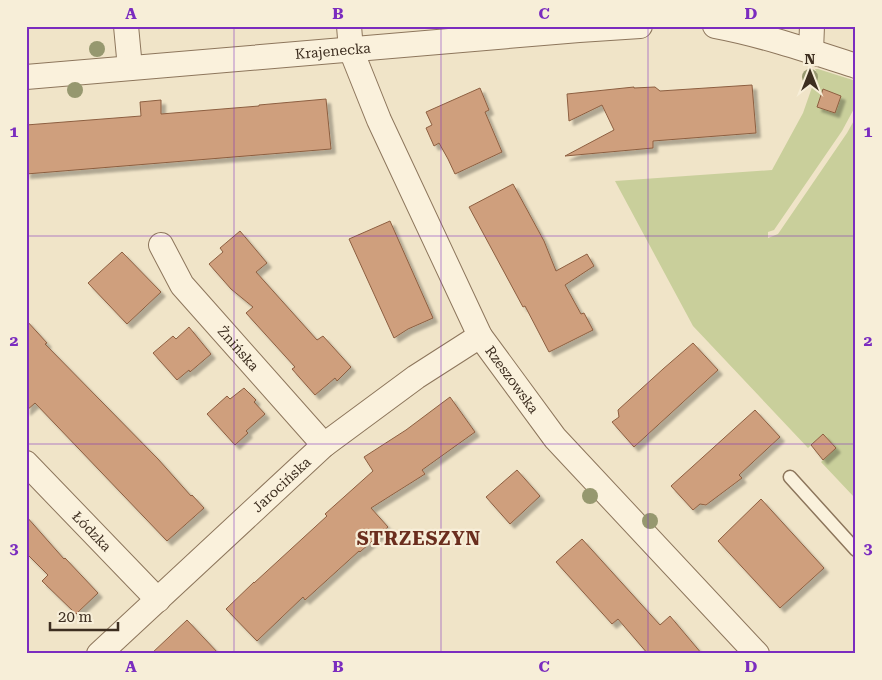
<svg xmlns="http://www.w3.org/2000/svg" width="882" height="680" font-family="'Roboto Serif',serif">
	<style>
		.green { fill: #c9cf9b }
		.building { fill: #cf9f7d; stroke: #8d5f41; filter: url(#shadow) }
		.lines { fill: none; stroke-linecap: round; stroke-linejoin: round }
		.service-casing { stroke: #8d765c; stroke-width: 15 }
		.minor-casing { stroke: #8d765c; stroke-width: 26 }
		.service { stroke: #faf1dc; stroke-width: 12 }
		.minor { stroke: #faf1dc; stroke-width: 24 }
		.tree { fill: #96986f }
		.grid { fill: none; stroke: #7b2cbf; stroke-width: 1; stroke-opacity: 0.55 }
		.labels { text-anchor: middle; dominant-baseline: central; stroke-width: 4.5; stroke-linejoin: round; paint-order: stroke }
		.street-label { font-size: 14px; fill: #3d2e20; stroke: #f7eed8 }
		.district-label { font-size: 19px; font-weight: bold; letter-spacing: 1px; fill: #6b2e1e; stroke: #f7eed8 }
		.neatline { fill: none; stroke: #7b2cbf; stroke-width: 2 }
		.grid-label { font-size: 16px; text-anchor: middle; font-weight: bold; fill: #7b2cbf }
	</style>
	<defs>
		<filter id="shadow"><feDropShadow dx="4.5" dy="4.5" stdDeviation="1" flood-color="#0004"/></filter>
	</defs>
	<rect width="100%" height="100%" fill="#f0e4c8"/>
	<polygon class="green" points="815,69 818,69 856,81 856,105 842,131 774,230 768,232 768,238 778,234 847,133 856,117 856,495 854,497 821,462 836,448 823,434 808,448 693,326 615,181 772,170 803,113 817,73"/>
	<g class="building">
		<polygon points="752,85 756,133 653,141 653,148 565,156 614,130 602,105 569,121 567,94 634,87 634,88 655,87 660,91"/>
		<polygon points="480,88 489,110 485,112 502,152 455,174 448,159 439,143 434,146 426,128 432,125 426,112"/>
		<polygon points="823,89 841,96 835,113 817,107"/>
		<polygon points="326,99 331,149 26,174 26,125 141,116 140,102 161,100 161,114 259,106 259,105"/>
		<polygon points="513,184 544,241 556,271 587,254 594,266 565,285 581,314 584,313 593,330 549,352 525,306 523,307 469,207"/>
		<polygon points="390,221 433,318 408,329 394,338 349,239"/>
		<polygon points="240,231 267,263 256,272 317,340 323,336 351,367 337,381 335,378 315,395 292,369 295,367 246,313 253,307 231,289 209,264 223,252 220,248"/>
		<polygon points="122,252 161,292 127,324 88,283"/>
		<polygon points="26,320 47,343 45,344 158,459 191,496 192,495 204,508 167,541 35,403 26,411"/>
		<polygon points="189,327 211,354 190,372 189,370 177,380 153,353 173,336 176,339"/>
		<polygon points="693,343 718,370 634,447 612,422 619,417 618,410 663,369"/>
		<polygon points="244,388 256,400 254,402 265,414 246,431 248,433 235,445 207,414 227,396 230,399"/>
		<polygon points="450,397 475,432 422,470 425,474 371,508 388,527 360,552 359,551 305,600 303,597 257,641 226,609 254,582 254,583 327,516 325,514 373,471 364,457 406,430"/>
		<polygon points="755,410 780,437 739,475 742,478 706,505 700,504 693,510 671,486"/>
		<polygon points="823,434 836,448 823,460 811,445"/>
		<polygon points="517,470 540,496 510,524 486,497"/>
		<polygon points="761,499 824,568 780,608 718,541"/>
		<polygon points="26,516 64,559 65,558 98,593 76,614 42,581 48,575 26,553"/>
		<polygon points="582,539 660,625 670,616 702,654 648,654 618,619 612,624 556,562"/>
		<polygon points="187,620 219,654 151,654"/>
	</g>
	<g class="lines">
		<g class="service-casing">
			<polyline id="service" points="790,477 856,550"/>
		</g>
		<g class="minor-casing">
			<g id="minor">
				<polyline points="126,26 130,68"/>
				<path id="s1" d="M349,26L351,50L379,120L480,336L555,438L757,654"/>
				<path d="M715,26C763,35 810,51 856,66"/>
				<polyline points="811,51 812,26"/>
				<path id="s2" d="M26,77L579,30L640,26"/>
				<path id="s3" d="M161,245L182,285L324,445"/>
				<path id="s4" d="M26,463L158,600"/>
				<path id="s5" d="M99,654L324,445L416,377L480,336"/>
			</g>
		</g>
		<use href="#service" class="service"/>
		<use href="#minor" class="minor"/>
	</g>
	<g class="tree">
		<circle cx="97" cy="49" r="8"/>
		<circle cx="810" cy="77" r="8"/>
		<circle cx="75" cy="90" r="8"/>
		<circle cx="590" cy="496" r="8"/>
		<circle cx="650" cy="521" r="8"/>
	</g>
	<path class="grid" d="M234,26V654M441,26V654M648,26V654M26,236H856M26,444H856"/>
	<g class="labels">
		<g class="street-label">
			<text stroke="none"><textPath href="#s2" startOffset="308">Krajenecka</textPath></text>
			<text stroke="none"><textPath href="#s3" startOffset="130">Żnińska</textPath></text>
			<text stroke="none"><textPath href="#s1" startOffset="392">Rzeszowska</textPath></text>
			<text stroke="none"><textPath href="#s5" startOffset="249">Jarocińska</textPath></text>
			<text stroke="none"><textPath href="#s4" startOffset="95">Łódzka</textPath></text>
		</g>
		<g class="district-label">
			<text x="419" y="538">STRZESZYN</text>
		</g>
	</g>
	<rect width="882" height="680" fill="none" stroke="#f7eed8" stroke-width="55"/>
	<g transform="translate(810 72)" stroke="#f7eed8" stroke-width="4" paint-order="stroke">
	<path d="M0-4L9 19L0 12L-9 19Z" fill="#3d2e20"/>
	<text y="-8" font-size="14" font-weight="bold" text-anchor="middle" fill="#3d2e20">N</text>
	</g>
	<path d="M50 622v8h68v-8" fill="none" stroke="#3d2e20" stroke-width="2.5"/>
	<text x="58" y="622" font-size="15" fill="#3d2e20" stroke="#f7eed8" stroke-width="4" paint-order="stroke">20 m</text>
	<rect x="28" y="28" width="826" height="624" class="neatline"/>
	<g class="grid-label">
		<text x="131" y="19">A</text>
		<text x="338" y="19">B</text>
		<text x="544" y="19">C</text>
		<text x="751" y="19">D</text>
		<text x="14" y="137">1</text>
		<text x="868" y="137">1</text>
		<text x="14" y="346">2</text>
		<text x="868" y="346">2</text>
		<text x="14" y="554">3</text>
		<text x="868" y="554">3</text>
		<text x="131" y="672">A</text>
		<text x="338" y="672">B</text>
		<text x="544" y="672">C</text>
		<text x="751" y="672">D</text>
	</g>
</svg>
